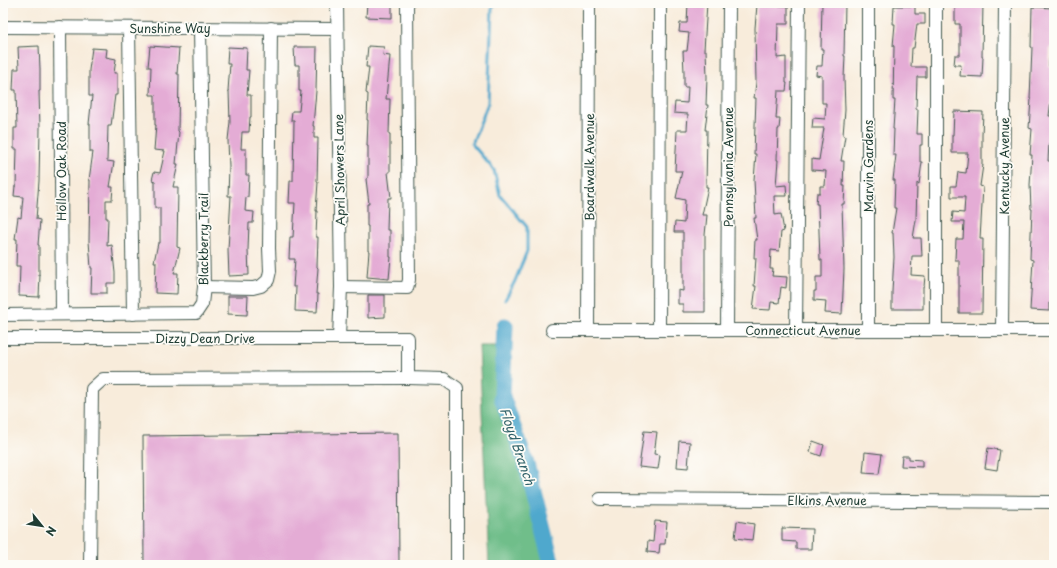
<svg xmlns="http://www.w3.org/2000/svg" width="1057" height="568" font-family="'Playpen Sans',sans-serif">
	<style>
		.forest { fill: #6fbe8a; stroke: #477e5f }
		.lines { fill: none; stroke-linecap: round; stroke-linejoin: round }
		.stream { stroke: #50a8cd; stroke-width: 3 }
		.river { stroke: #50a8cd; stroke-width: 17 }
		.building { fill: #e4acd5 }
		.minor-casing { stroke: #40574d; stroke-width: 14 }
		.minor { stroke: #fff; stroke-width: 12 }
		.labels { text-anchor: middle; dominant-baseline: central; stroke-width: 3.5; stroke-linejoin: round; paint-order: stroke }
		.street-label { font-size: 12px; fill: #1f3d34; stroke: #fdfcf7 }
		.water-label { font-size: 13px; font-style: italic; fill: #30626a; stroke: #fdfcf7 }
	</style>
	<rect width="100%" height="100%" fill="#fdfcf7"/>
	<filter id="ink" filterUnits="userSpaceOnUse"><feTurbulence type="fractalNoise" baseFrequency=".025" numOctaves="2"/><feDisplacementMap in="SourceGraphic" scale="8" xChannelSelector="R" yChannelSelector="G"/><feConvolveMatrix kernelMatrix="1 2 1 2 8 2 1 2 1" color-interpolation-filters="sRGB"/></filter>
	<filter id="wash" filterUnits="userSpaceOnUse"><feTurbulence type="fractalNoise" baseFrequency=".012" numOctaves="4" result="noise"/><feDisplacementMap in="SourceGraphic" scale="16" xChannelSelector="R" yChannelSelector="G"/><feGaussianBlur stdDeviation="0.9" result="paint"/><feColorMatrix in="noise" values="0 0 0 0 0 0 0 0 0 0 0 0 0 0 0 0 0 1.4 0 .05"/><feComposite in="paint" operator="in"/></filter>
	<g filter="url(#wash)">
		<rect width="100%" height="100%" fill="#f8ecdb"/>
		<polygon class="forest" points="479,346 505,346 509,405 519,438 531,469 540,516 552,565 489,565"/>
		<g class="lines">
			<polyline class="stream" points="495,3 492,9 488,103 472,144 494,170 500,195 527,227 527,251 515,281 505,300"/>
			<polyline class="river" points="505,326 502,397 526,463 552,565"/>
		</g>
		<g id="blocks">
			<g class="building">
				<polygon points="367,3 392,3 392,18 366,17"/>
				<polygon points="688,3 707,3 704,50 706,50 707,77 706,105 708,105 705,130 707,130 706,187 708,187 702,215 707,215 705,235 705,312 683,312 683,304 678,304 678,290 683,291 683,232 674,232 675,222 684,223 685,200 676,198 682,171 675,171 677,130 687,130 688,114 674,113 675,102 687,103 688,87 684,87 684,72 683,51 687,51 689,33 679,32 680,23 687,23"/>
				<polygon points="822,3 845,3 844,56 845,56 844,78 845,110 843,135 845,136 841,161 844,161 843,186 845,186 844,204 842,204 844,269 842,314 825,313 826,301 814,300 814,291 816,291 816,277 822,277 822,260 820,260 818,204 816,204 817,193 820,193 820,186 825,186 826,171 812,170 812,159 819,160 824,128 812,128 813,118 825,119 826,103 822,103 822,76 816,75 817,66 822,66 823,49 821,49"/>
				<polygon points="955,3 983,3 982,57 983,57 982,77 960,76 961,65 954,65 955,55 960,55 960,24 955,24"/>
				<polygon points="757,5 788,6 788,24 778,24 777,58 786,57 786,83 787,83 786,91 778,91 776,119 780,119 779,129 778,129 777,160 778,160 776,186 786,185 787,196 774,196 775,215 781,214 784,231 781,232 779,251 771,250 770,269 773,269 772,276 787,277 786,288 781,287 779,303 771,302 770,310 753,309 756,286 754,286 756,258 754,258 755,240 757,240 754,218 756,218 754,180 756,154 754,154 756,98 754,98 756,83 755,28"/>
				<polygon points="894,6 915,6 915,14 925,14 925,24 917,24 914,48 912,48 911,67 926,67 926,77 917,77 916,109 918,109 917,134 922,134 922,145 920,145 920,162 922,162 919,184 917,183 916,220 913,238 921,238 922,256 912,256 911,275 925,276 924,287 923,287 923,309 892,309 892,292 894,257 893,233 892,233 896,208 894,208 895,180 893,180 896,155 893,155 894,129 893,129 895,100 893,100 894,46 893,46 895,24 893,24"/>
				<polygon points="1032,7 1054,8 1054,47 1050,47 1049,66 1054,66 1054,77 1053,77 1052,100 1051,100 1049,116 1054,116 1054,144 1049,143 1048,161 1054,161 1053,186 1054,251 1051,250 1050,269 1054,269 1054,303 1049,303 1049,311 1030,310 1033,260 1030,259 1032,209 1031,209 1030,185 1032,155 1030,155 1032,129 1029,128 1031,99 1030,99 1032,47 1031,47"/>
				<polygon points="39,46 40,69 40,91 39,91 40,128 39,181 36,219 40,220 38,245 39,245 39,275 40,275 39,297 19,296 20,266 16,266 17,239 15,239 18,217 21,218 23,197 14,196 15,186 16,186 17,149 14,149 14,128 17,128 16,90 13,90 14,69 19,69 18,47"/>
				<polygon points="150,46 179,48 177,74 179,74 178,131 179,132 176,164 178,164 173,187 178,187 177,247 180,248 174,273 178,273 177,294 155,293 156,262 154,262 158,243 160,243 160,208 155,208 155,181 152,180 154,172 160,173 165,151 154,150 156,125 155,125 155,95 150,95 151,67 148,67"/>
				<polygon points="368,46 384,47 383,55 390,56 386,99 390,99 389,134 390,134 390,172 388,172 391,198 388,198 387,230 390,230 390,257 391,257 389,279 367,277 369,251 368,251 368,226 367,226 367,204 369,204 366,179 368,178 368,146 367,146 368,120 367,120 368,94 366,93 369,67 366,67"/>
				<polygon points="228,47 247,48 246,70 249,70 247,95 251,95 251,117 250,117 249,132 242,132 241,149 246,149 246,175 249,175 248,197 246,197 245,211 254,212 253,223 249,223 248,250 249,275 229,276 228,250 231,196 228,196 229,167 228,140 230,122 229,91 228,91 230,64 227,64"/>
				<polygon points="294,47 317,47 316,91 313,126 314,126 314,138 318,138 317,182 318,182 316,211 317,211 316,237 318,237 317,267 318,268 316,294 318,294 317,312 295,311 296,287 293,287 295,259 289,259 290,237 293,237 295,203 289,203 290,181 293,181 294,120 291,120 292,111 299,111 301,91 299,91 299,65 295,65"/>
				<polygon points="92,48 107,49 106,57 116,59 114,73 117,73 117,95 115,95 111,126 108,126 107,161 114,162 110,187 113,187 112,200 106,200 106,218 108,218 107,246 112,245 115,273 115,283 107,283 107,293 91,293 92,268 91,268 89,241 90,180 89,180 93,152 90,152 90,124 89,124 92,96 89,96 89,70"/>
				<polygon points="954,111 983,112 982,135 982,165 983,165 980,186 983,187 980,239 983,239 982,313 959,313 959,260 955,260 956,239 963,239 964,222 952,222 953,212 964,213 965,197 951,197 951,186 956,186 958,172 966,173 968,153 952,153 952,135 953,135"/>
				<polygon points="368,295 385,295 385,317 368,318"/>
				<polygon points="228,296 248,296 247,315 228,314"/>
				<polygon points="644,431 657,432 654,454 660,455 658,469 639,467"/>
				<polygon points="398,433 399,565 144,565 143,436"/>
				<polygon points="679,441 690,442 688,468 677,467"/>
				<polygon points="813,441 824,445 821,456 810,452"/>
				<polygon points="988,448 1000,450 997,470 985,468"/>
				<polygon points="865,452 882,454 879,474 863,473"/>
				<polygon points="902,456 909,456 909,459 922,460 922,467 901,466"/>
				<polygon points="655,521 667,522 665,544 660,544 659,553 647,552 648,541 653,542"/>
				<polygon points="737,521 754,524 752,540 735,538"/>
				<polygon points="782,528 812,529 811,549 796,549 796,542 782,541"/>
			</g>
		</g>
	</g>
	<g filter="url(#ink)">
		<use href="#blocks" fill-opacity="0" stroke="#40574d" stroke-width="1"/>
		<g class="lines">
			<g class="minor-casing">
				<g id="minor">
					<polyline points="337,3 341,287 339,338"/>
					<polyline points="3,27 337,29"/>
					<polyline points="60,27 62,314"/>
					<polyline points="129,28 133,314"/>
					<polyline points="204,287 253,288 261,286 268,280 270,271 269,248 271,28"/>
					<polyline points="341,287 407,288 409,280 407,3"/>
					<polyline points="3,315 196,313 202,304 204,287 200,28"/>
					<polyline points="936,329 936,3"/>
					<polyline points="1002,329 1005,3"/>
					<polyline points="552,330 1054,330"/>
					<polyline points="588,330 589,3"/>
					<polyline points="659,330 660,3"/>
					<polyline points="727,330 729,3"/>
					<polyline points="868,330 868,3"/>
					<polyline points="796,331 799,3"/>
					<polyline points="3,338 408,338 408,378 444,379 457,388 457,565"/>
					<polyline points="600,499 1054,502"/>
					<polyline points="90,565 92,389 103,379 408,378"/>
				</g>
			</g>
			<use href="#minor" class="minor"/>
		</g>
	</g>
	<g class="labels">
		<g class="street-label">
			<text x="170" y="28">Sunshine Way</text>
			<text transform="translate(868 166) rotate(-90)">Marvin Gardens</text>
			<text transform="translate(1004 166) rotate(-90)">Kentucky Avenue</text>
			<text transform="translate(589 167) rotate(-90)">Boardwalk Avenue</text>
			<text transform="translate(728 167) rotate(-90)">Pennsylvania Avenue</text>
			<text transform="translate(339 170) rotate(-91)">April Showers Lane</text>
			<text transform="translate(61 171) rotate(-90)">Hollow Oak Road</text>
			<text transform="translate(203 239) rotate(-90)">Blackberry Trail</text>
			<text x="803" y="330">Connecticut Avenue</text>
			<text x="205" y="338">Dizzy Dean Drive</text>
			<text x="827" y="500">Elkins Avenue</text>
		</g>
		<g class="water-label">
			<text transform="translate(518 446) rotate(71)">Floyd Branch</text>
		</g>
	</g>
	<rect width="1057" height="568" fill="none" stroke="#fdfcf7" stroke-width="16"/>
	<g transform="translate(42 526) rotate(120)" stroke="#fdfcf7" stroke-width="3" paint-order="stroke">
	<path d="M0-3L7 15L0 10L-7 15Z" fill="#1f3d34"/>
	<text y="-6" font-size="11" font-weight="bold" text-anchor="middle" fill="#1f3d34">N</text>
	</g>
</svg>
